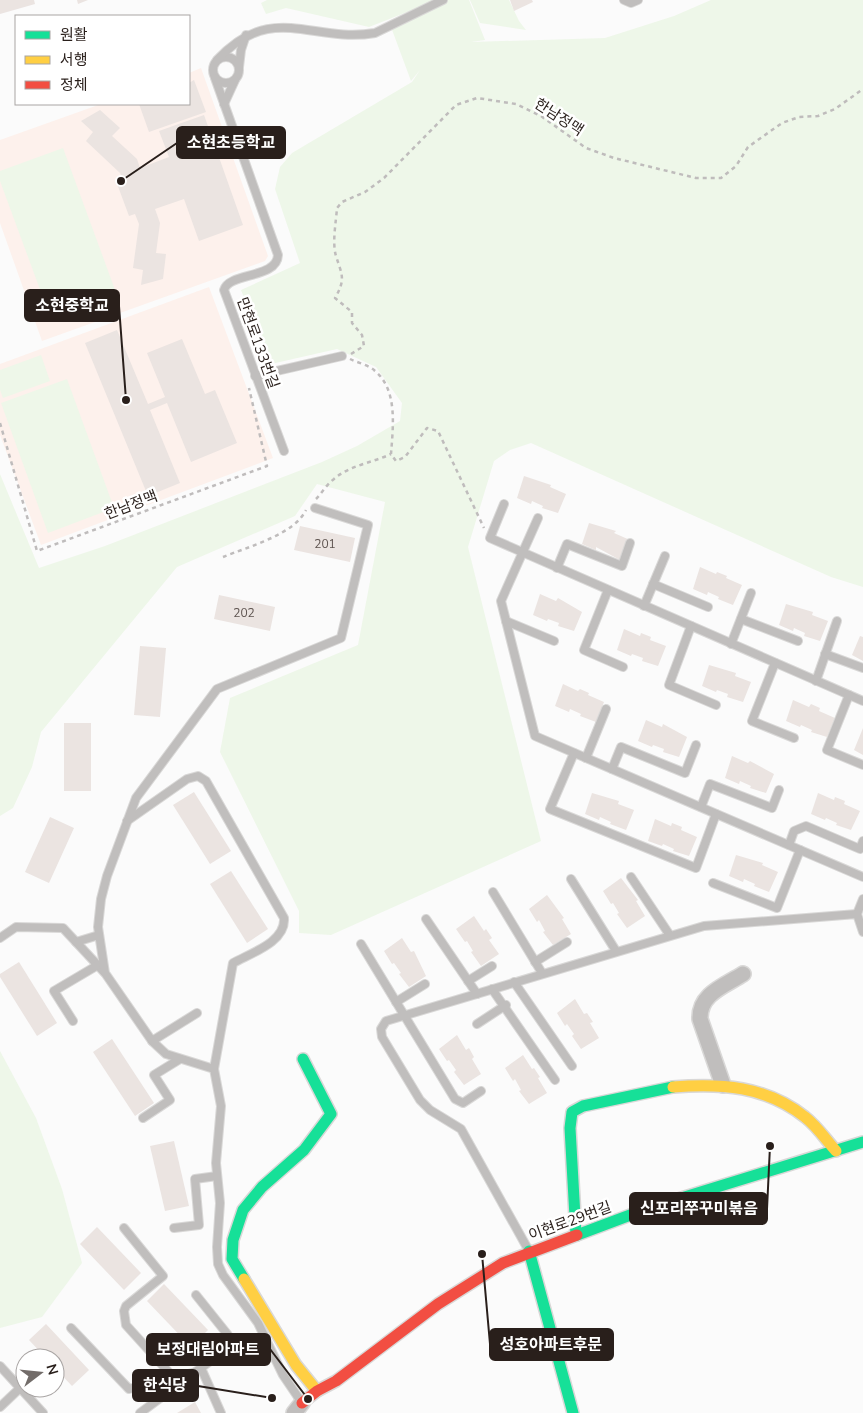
<svg xmlns="http://www.w3.org/2000/svg" width="863" height="1413" font-family="'Nunito Sans','Noto Sans KR',sans-serif">
	<style>
		.built { fill: #fdf1ec }
		.green { fill: #eef7e9 }
		.building { fill: #ebe4e1 }
		.lines { fill: none; stroke-linecap: round; stroke-linejoin: round }
		.lane-casing { stroke: #d9d8d7; stroke-width: 10 }
		.street-casing { stroke: #d9d8d7; stroke-width: 18 }
		.fast-casing { stroke: #d9d8d7; stroke-width: 14 }
		.slow-casing { stroke: #d9d8d7; stroke-width: 14 }
		.jam-casing { stroke: #d9d8d7; stroke-width: 14 }
		.path { stroke: #bfbcbc; stroke-width: 2.5; stroke-dasharray: 4 4; stroke-linecap: butt }
		.lane { stroke: #c0bebd; stroke-width: 8 }
		.street { stroke: #c0bebd; stroke-width: 15 }
		.fast { stroke: #16e098; stroke-width: 11 }
		.slow { stroke: #ffcf43; stroke-width: 11 }
		.jam { stroke: #f24e42; stroke-width: 11 }
		.labels { text-anchor: middle; dominant-baseline: central; stroke-width: 5; stroke-linejoin: round; paint-order: stroke }
		.number-label { font-size: 12px; fill: #5c524e }
		.street-label { font-size: 15px; fill: #291f1b; stroke: #fff }
		.leader { fill: none; stroke: #291f1b; stroke-width: 2 }
		.callout-dot { fill: #291f1b; stroke: #fff; stroke-width: 2 }
		.callout { fill: #291f1b; stroke: #291f1b; stroke-width: 2 }
		.callout-label { font-size: 16px; text-anchor: middle; font-weight: bold; fill: #fff }
	</style>
	<rect width="100%" height="100%" fill="#fbfbfb"/>
	<g class="built">
		<polygon points="201,68 268,256 265,261 42,341 0,223 0,140 101,104 189,104 189,73"/>
		<polygon points="209,287 273,458 41,545 0,435 0,364"/>
	</g>
	<g class="green">
		<polygon points="267,0 438,0 369,27 286,8 266,14 261,3"/>
		<polygon points="447,0 469,0 485,40 471,42 605,38 674,16 711,0 863,0 863,587 831,577 531,443 510,450 494,461 468,547 541,841 331,935 299,933 299,911 220,752 230,698 358,645 385,502 317,484 295,516 177,567 41,732 32,767 13,808 0,816 0,474 39,568 105,546 322,462 357,446 400,421 402,403 376,367 337,349 271,364 241,290 300,263 275,189 280,167 292,153 412,82 420,70 411,81 391,27"/>
		<polygon points="470,0 509,0 519,21 526,30 480,23"/>
		<polygon points="63,148 118,298 52,322 0,181 0,171"/>
		<polygon points="41,355 50,381 3,398 0,390 0,370"/>
		<polygon points="67,379 114,508 48,533 1,403"/>
		<polygon points="0,1051 36,1118 62,1189 82,1263 42,1317 0,1328"/>
	</g>
	<g class="building">
		<polygon points="0,0 34,0 35,4 0,14"/>
		<polygon points="77,0 88,0 78,4"/>
		<polygon points="510,0 532,0 533,2 514,11"/>
		<polygon points="194,80 206,112 149,132 139,104 189,104 189,83"/>
		<polygon points="100,110 120,128 112,136 137,159 140,168 169,157 159,131 204,115 243,225 199,241 184,199 155,209 160,223 156,253 166,254 163,279 141,285 143,270 133,268 139,224 135,214 129,216 116,181 123,179 120,173 86,141 93,132 81,121"/>
		<polygon points="117,330 148,404 165,397 147,353 182,339 205,394 215,390 237,443 191,462 167,403 150,410 180,483 148,496 85,343"/>
		<polygon points="524,476 551,485 550,487 566,494 558,513 542,508 543,506 532,501 531,504 517,498"/>
		<polygon points="589,523 616,531 614,533 630,540 620,560 596,547 596,550 582,544"/>
		<polygon points="300,526 355,538 350,562 294,550"/>
		<polygon points="700,567 716,574 717,572 727,576 726,578 742,585 733,605 718,599 719,597 708,592 707,595 693,589"/>
		<polygon points="540,594 556,601 558,598 582,612 574,631 558,626 559,623 548,619 547,621 533,615"/>
		<polygon points="219,595 275,607 270,631 214,619"/>
		<polygon points="786,604 813,612 812,615 828,621 820,641 804,636 805,633 794,628 793,631 779,625"/>
		<polygon points="624,629 640,636 641,633 651,637 650,640 666,646 658,666 642,661 643,658 632,654 631,656 617,650"/>
		<polygon points="860,636 863,637 863,661 852,655"/>
		<polygon points="140,646 166,648 160,717 134,715"/>
		<polygon points="709,665 736,673 735,676 751,682 743,702 727,697 728,694 717,690 716,692 702,686"/>
		<polygon points="563,684 578,691 580,689 589,693 588,695 604,702 596,722 580,716 581,714 570,709 569,712 555,706"/>
		<polygon points="793,700 809,707 811,704 820,708 819,711 835,718 827,737 811,732 812,730 801,725 800,727 786,721"/>
		<polygon points="646,720 662,727 663,724 687,737 679,757 663,752 664,749 653,745 652,747 638,741"/>
		<rect x="64" y="723" width="27" height="68"/>
		<polygon points="863,728 863,755 854,750"/>
		<polygon points="732,756 748,763 750,761 774,774 766,793 750,788 751,786 740,781 739,784 725,778"/>
		<polygon points="194,792 231,851 210,864 173,805"/>
		<polygon points="592,793 619,801 618,804 634,810 626,830 610,824 611,822 600,817 599,820 585,814"/>
		<polygon points="818,793 834,800 835,797 845,801 844,804 860,811 851,830 836,825 837,823 826,818 825,820 811,814"/>
		<polygon points="50,817 74,828 49,883 25,872"/>
		<polygon points="655,819 671,826 672,823 682,827 681,830 697,837 689,856 673,851 674,849 663,844 662,846 648,841"/>
		<polygon points="736,855 763,863 762,865 778,872 769,892 754,886 755,884 744,879 743,882 729,876"/>
		<polygon points="231,871 268,929 247,943 210,884"/>
		<polygon points="621,878 638,900 636,901 645,916 627,928 617,914 619,913 613,903 611,904 603,891"/>
		<polygon points="547,895 564,918 562,919 571,934 553,945 543,932 545,931 539,920 537,922 529,909"/>
		<polygon points="474,916 484,931 486,929 492,938 489,940 499,954 481,966 471,952 473,951 467,941 465,942 456,929"/>
		<polygon points="402,938 411,952 414,951 426,976 409,987 399,974 401,973 394,963 392,964 384,951"/>
		<polygon points="19,962 57,1023 37,1036 0,977 0,974"/>
		<polygon points="575,999 584,1014 587,1013 593,1022 590,1023 599,1038 581,1049 572,1036 574,1034 567,1024 565,1026 557,1013"/>
		<polygon points="457,1035 466,1050 469,1048 474,1057 472,1059 481,1074 464,1085 454,1072 456,1070 449,1060 447,1061 439,1049"/>
		<polygon points="112,1039 154,1103 135,1116 93,1052"/>
		<polygon points="523,1055 532,1069 534,1068 540,1077 538,1078 547,1093 529,1104 519,1091 521,1090 515,1079 513,1081 505,1068"/>
		<polygon points="174,1141 189,1206 165,1211 150,1146"/>
		<polygon points="97,1227 141,1273 124,1290 80,1244"/>
		<polygon points="164,1284 208,1330 191,1347 147,1301"/>
		<polygon points="46,1324 89,1370 72,1386 55,1368 55,1358 46,1358 29,1340"/>
		<polygon points="195,1402 201,1413 177,1413"/>
	</g>
	<g class="lines">
		<g class="lane-casing">
			<g id="lane">
				<polyline points="624,0 631,3 638,0"/>
				<circle cx="226" cy="70" r="13"/>
				<path d="M217,60C273,0 312,44 375,33L443,0"/>
				<polyline points="239,67 241,50 246,35"/>
				<path d="M215,78L278,255C277,279 229,272 224,290L284,451"/>
				<polyline points="224,104 235,80"/>
				<polyline points="255,376 342,356"/>
				<polyline points="504,504 490,538 863,701"/>
				<polyline points="538,518 501,601 535,736 863,877"/>
				<polyline points="557,568 567,544 622,566 630,543"/>
				<polyline points="653,584 708,607"/>
				<polyline points="608,590 584,650 623,667"/>
				<polyline points="644,606 665,556"/>
				<polyline points="741,619 798,641"/>
				<polyline points="506,621 554,641"/>
				<polyline points="691,626 669,685 716,705"/>
				<polyline points="731,644 751,593"/>
				<polyline points="825,654 863,668"/>
				<polyline points="775,663 752,721 794,738"/>
				<polyline points="816,681 837,621"/>
				<polyline points="849,695 827,750 863,765"/>
				<polyline points="574,753 550,809 696,868 716,814"/>
				<polyline points="586,758 606,709"/>
				<polyline points="612,769 621,747 685,773 696,745"/>
				<polyline points="701,807 710,784 772,808 779,790"/>
				<path d="M127,821L187,779L198,776L206,781L284,918C286,942 251,953 233,963L214,1069"/>
				<polyline points="789,845 794,831 806,826 860,849 863,841"/>
				<polyline points="631,877 669,934"/>
				<polyline points="571,879 616,951"/>
				<polyline points="713,883 777,908 800,850"/>
				<polyline points="493,892 542,973"/>
				<polyline points="857,914 863,899"/>
				<polyline points="426,919 477,994"/>
				<polyline points="0,938 16,927 63,928 104,972"/>
				<polyline points="76,942 99,935"/>
				<polyline points="361,944 455,1099 463,1103 481,1091"/>
				<polyline points="535,962 567,942"/>
				<polyline points="468,981 492,966"/>
				<polyline points="514,982 572,1066"/>
				<polyline points="492,989 555,1080"/>
				<polyline points="396,1002 425,984"/>
				<polyline points="73,1021 54,991 98,965"/>
				<polyline points="477,1024 506,1005"/>
				<polyline points="152,1041 197,1013"/>
				<polyline points="143,1118 170,1100 154,1075 180,1059"/>
				<polyline points="124,1228 163,1276 126,1306 124,1311 126,1325 174,1378"/>
				<polyline points="174,1228 199,1225 195,1179 217,1176"/>
				<polyline points="529,1251 461,1129 430,1110 420,1100 382,1037 381,1029 386,1021 704,926 857,914 863,932"/>
				<polyline points="196,1295 228,1335 209,1350 213,1359"/>
				<polyline points="71,1328 129,1389 196,1372"/>
				<polyline points="0,1366 43,1413"/>
				<polyline points="201,1368 221,1413"/>
				<polyline points="302,1403 283,1375 258,1323 223,1275 218,1264 217,1247 220,1203 216,1163 221,1106 214,1069 166,1054 152,1041 105,973 98,927 101,899 107,876 136,798 217,689 341,638 368,525 315,508"/>
				<polyline points="0,1407 20,1388"/>
				<polyline points="140,1413 213,1359 268,1347"/>
			</g>
		</g>
		<g class="street-casing">
			<g id="street">
				<path d="M723,1085L700,1019C699,994 724,986 743,974"/>
				<polyline points="294,1413 302,1403"/>
			</g>
		</g>
		<g class="fast-casing">
			<g id="fast">
				<polyline points="576,1235 570,1128 572,1112 583,1106 673,1087"/>
				<polyline points="577,1235 649,1208 863,1142"/>
				<polyline points="529,1251 573,1413"/>
				<polyline points="244,1279 232,1259 233,1240 243,1210 262,1187 304,1150 331,1114 303,1059"/>
			</g>
		</g>
		<g class="slow-casing">
			<g id="slow">
				<path d="M673,1087C721,1083 766,1086 805,1117C817,1126 826,1140 836,1151"/>
				<polyline points="244,1279 296,1365 317,1391"/>
			</g>
		</g>
		<g class="jam-casing">
			<polyline id="jam" points="302,1403 317,1391 336,1381 438,1304 503,1263 577,1235"/>
		</g>
		<g class="path">
			<path d="M351,354L364,346L362,335L352,323V312L335,298C346,279 342,275 336,256C332,243 336,222 337,208L342,202L365,192L384,178L456,105L477,98L516,104L541,116L586,148L614,158L696,178H721L736,166L748,147L782,123L799,117L818,116L835,109L863,89"/>
			<path d="M350,359C358,363 369,365 375,371C398,390 393,427 391,454L396,461L405,457L427,428L438,431L484,528"/>
			<polyline points="0,423 37,551 267,466 249,388"/>
			<path d="M316,499C322,493 326,485 334,479C350,465 372,463 391,454"/>
			<path d="M223,557C247,547 294,535 306,510"/>
		</g>
		<use href="#lane" class="lane"/>
		<use href="#street" class="street"/>
		<use href="#fast" class="fast"/>
		<use href="#slow" class="slow"/>
		<use href="#jam" class="jam"/>
	</g>
	<g class="labels">
		<g class="number-label">
			<text x="325" y="544">201</text>
			<text x="244" y="613">202</text>
		</g>
		<g class="street-label">
			<text transform="translate(559 117) rotate(33)">한남정맥</text>
			<text transform="translate(258 343) rotate(70)">만현로133번길</text>
			<text transform="translate(131 505) rotate(-21)">한남정맥</text>
			<text transform="translate(570 1221) rotate(-20)">이현로29번길</text>
		</g>
	</g>
	<path class="leader" d="M121 181L177 143M126 400L119 306M770 1146L767 1209M482 1254L490 1344M308 1399L270 1349M272 1398L198 1386"/>
	<g class="callout-dot">
		<circle cx="121" cy="181" r="5"/>
		<circle cx="126" cy="400" r="5"/>
		<circle cx="770" cy="1146" r="5"/>
		<circle cx="482" cy="1254" r="5"/>
		<circle cx="308" cy="1399" r="5"/>
		<circle cx="272" cy="1398" r="5"/>
	</g>
	<g class="callout">
		<rect x="177" y="127" width="108" height="31" rx="5"/>
		<rect x="25" y="290" width="94" height="31" rx="5"/>
		<rect x="630" y="1193" width="137" height="31" rx="5"/>
		<rect x="490" y="1329" width="123" height="31" rx="5"/>
		<rect x="147" y="1334" width="123" height="31" rx="5"/>
		<rect x="133" y="1370" width="65" height="31" rx="5"/>
	</g>
	<g class="callout-label">
		<text x="231" y="148">소현초등학교</text>
		<text x="72" y="311">소현중학교</text>
		<text x="699" y="1214">신포리쭈꾸미볶음</text>
		<text x="551" y="1350">성호아파트후문</text>
		<text x="208" y="1355">보정대림아파트</text>
		<text x="165" y="1391">한식당</text>
	</g>
	<rect x="15" y="15" width="175" height="90" fill="#ffffff" stroke="#a9a5a4"/>
	<rect x="25" y="31" width="25" height="8" fill="#16e098" stroke="#a9a5a4"/>
	<text x="60" y="40" font-size="15" fill="#291f1b">원활</text>
	<rect x="25" y="56" width="25" height="8" fill="#ffcf43" stroke="#a9a5a4"/>
	<text x="60" y="65" font-size="15" fill="#291f1b">서행</text>
	<rect x="25" y="81" width="25" height="8" fill="#f24e42" stroke="#a9a5a4"/>
	<text x="60" y="90" font-size="15" fill="#291f1b">정체</text>
	<g transform="translate(40 1373) rotate(74)"><circle r="24" fill="#ffffff" stroke="#a9a5a4"/>
	<path d="M0-4L9 19L0 12L-9 19Z" fill="#726c69"/>
	<text y="-8" font-size="14" font-weight="bold" text-anchor="middle" fill="#291f1b">N</text>
	</g>
</svg>
